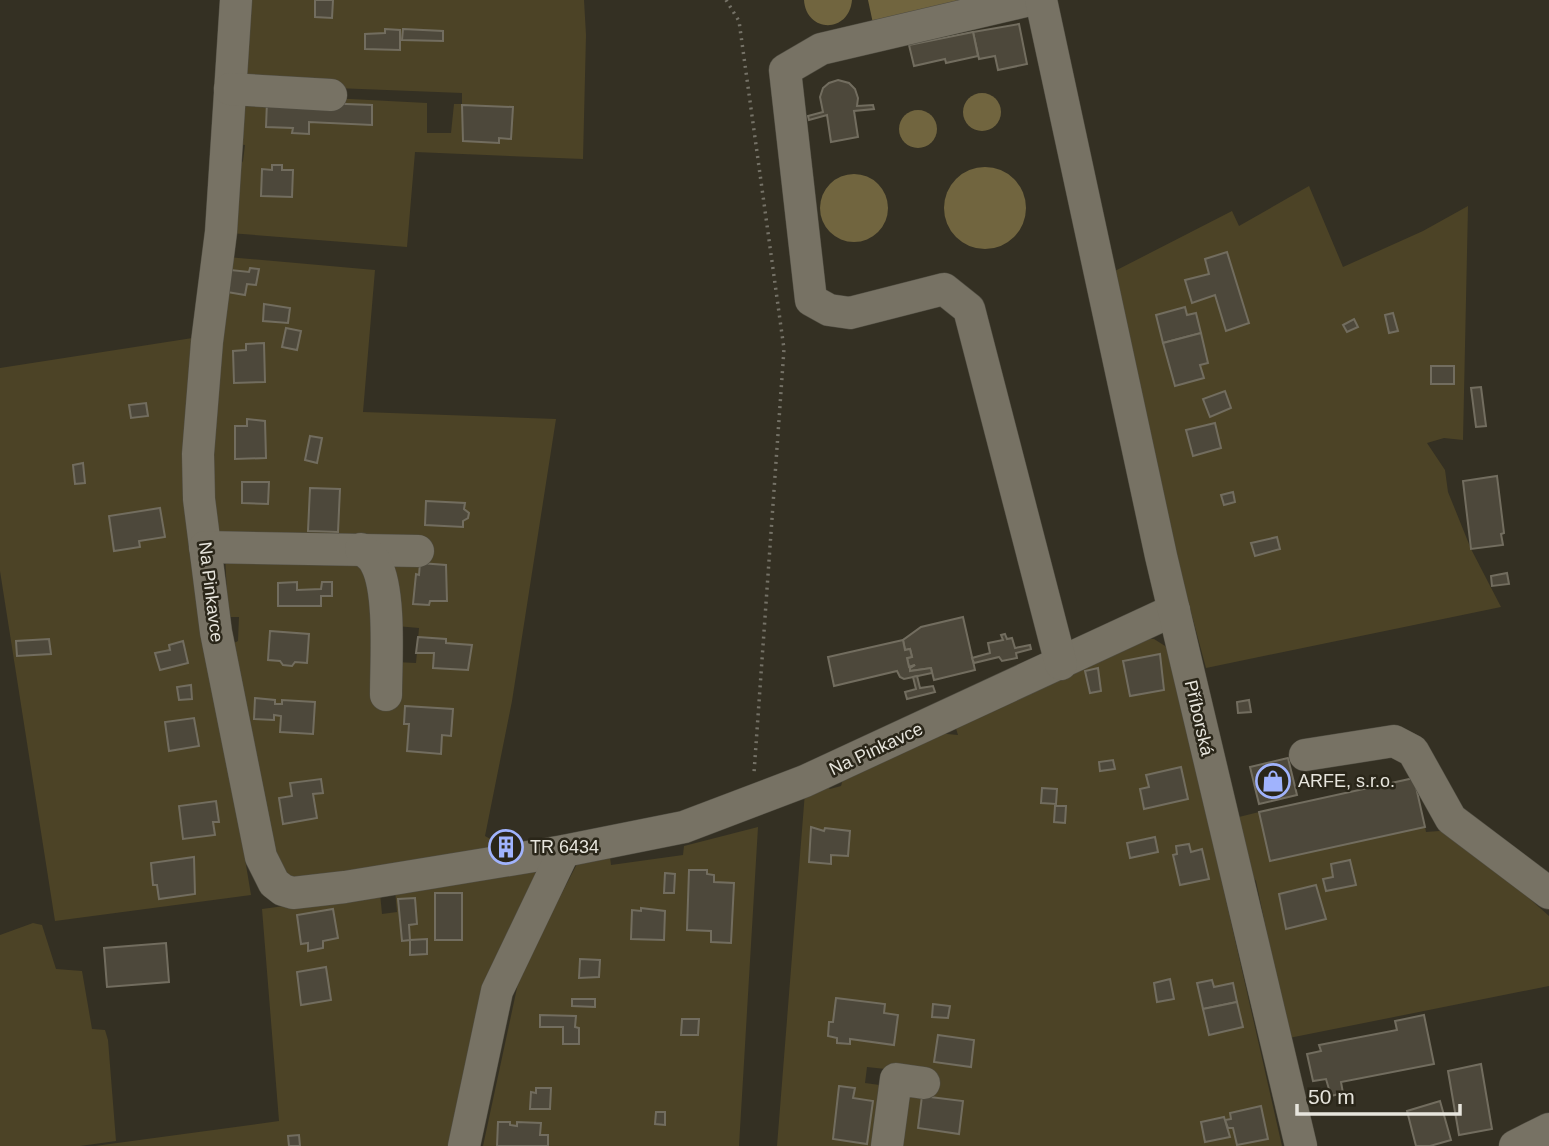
<svg xmlns="http://www.w3.org/2000/svg" width="1549" height="1146" font-family="Arial,sans-serif">
	<style>
		.green { fill: #4c4326 }
		.water { fill: #71653f }
		.building { fill: #4d483b; stroke: #726d5f; stroke-width: 2 }
		.lines { fill: none; stroke-linecap: round; stroke-linejoin: round }
		.minor-casing { stroke: #504d42; stroke-width: 33 }
		.path { stroke: #757267; stroke-width: 3.5; stroke-dasharray: 2 5; stroke-linecap: butt }
		.minor { stroke: #777264; stroke-width: 32 }
		.labels { text-anchor: middle; dominant-baseline: central; stroke-width: 5; stroke-linejoin: round; paint-order: stroke }
		.street-label { font-size: 18px; fill: #e7e5dd; stroke: #2a2619 }
		.poi-label { font-size: 18px; fill: #e7e5dd; stroke: #2a2619; text-anchor: start }
	</style>
	<rect width="100%" height="100%" fill="#343023"/>
	<g class="green">
		<polygon points="242,0 584,0 586,35 583,159 415,152 407,247 229,233 233,174 243,161 245,145 232,143 234,93 427,103 427,133 451,133 454,104 462,104 462,93 235,84"/>
		<polygon points="1309,186 1343,267 1423,231 1468,206 1463,440 1444,438 1427,443 1445,470 1448,492 1471,549 1501,607 1206,668 1162,504 1109,274 1232,211 1239,226"/>
		<polygon points="227,257 375,270 363,412 556,419 512,701 485,836 494,841 500,855 294,882 276,868 228,646 238,641 239,617 228,617 223,606 227,594 225,555 365,559 395,662 416,663 419,628 396,626 383,555 212,538 207,469"/>
		<polygon points="199,337 233,787 251,895 55,921 0,571 0,368"/>
		<polygon points="1141,639 1154,639 1173,651 1208,821 1282,1146 899,1146 906,1088 931,1074 867,1067 865,1083 887,1086 879,1146 777,1146 805,792 823,783 830,789 841,786 844,776 936,733 958,735 954,722"/>
		<polygon points="1259,812 1271,861 1425,827 1426,832 1452,830 1549,916 1549,986 1289,1038 1256,881 1252,876 1239,817"/>
		<polygon points="758,827 739,1146 483,1146 520,974 578,862 610,857 611,865 683,855 684,846"/>
		<polygon points="533,870 541,878 460,1146 95,1146 279,1121 262,909 380,893 382,914 397,912 395,890"/>
		<polygon points="33,923 42,925 56,969 82,971 92,1029 105,1030 108,1040 116,1141 80,1146 0,1146 0,935"/>
	</g>
	<g class="water">
		<path d="M804,0H852C849,34 806,33 804,0Z"/>
		<polygon points="868,0 957,0 959,9 874,28"/>
		<circle cx="982" cy="112" r="19"/>
		<circle cx="918" cy="129" r="19"/>
		<circle cx="985" cy="208" r="41"/>
		<circle cx="854" cy="208" r="34"/>
	</g>
	<g class="building">
		<polygon points="315,0 333,0 332,18 315,17"/>
		<polygon points="1019,24 1027,64 998,70 995,56 979,59 973,32"/>
		<polygon points="385,29 400,30 400,50 365,49 365,34 385,33"/>
		<polygon points="403,29 443,31 443,41 402,40"/>
		<polygon points="973,32 978,56 946,63 945,59 914,66 909,45"/>
		<polygon points="838,80 849,83 855,89 858,98 857,106 873,105 874,109 854,111 858,137 831,142 827,115 809,120 808,116 823,112 820,97 823,88 829,83"/>
		<polygon points="267,101 372,105 372,125 309,122 309,134 292,133 293,128 266,127"/>
		<polygon points="462,105 513,107 511,139 499,138 499,143 463,141"/>
		<polygon points="272,165 282,165 282,170 293,170 292,197 261,196 262,169 272,170"/>
		<polygon points="1227,252 1249,323 1226,331 1215,295 1192,303 1185,280 1209,274 1205,259"/>
		<polygon points="250,268 259,269 256,285 247,284 245,295 227,292 231,270 249,272"/>
		<polygon points="264,304 290,308 288,323 263,321"/>
		<polygon points="1185,307 1187,315 1196,313 1201,333 1163,343 1156,315"/>
		<polygon points="1393,313 1398,331 1389,333 1385,315"/>
		<polygon points="1354,319 1358,327 1347,332 1343,325"/>
		<polygon points="286,328 301,331 297,350 282,347"/>
		<polygon points="1201,333 1208,363 1200,365 1204,378 1175,386 1163,343"/>
		<polygon points="264,343 265,382 234,383 233,351 246,350 246,344"/>
		<rect x="1431" y="366" width="23" height="18"/>
		<polygon points="1481,387 1486,426 1476,427 1471,388"/>
		<polygon points="1225,391 1231,408 1210,417 1203,399"/>
		<polygon points="146,403 148,416 131,418 129,405"/>
		<polygon points="247,419 265,421 266,458 235,459 235,426 247,426"/>
		<polygon points="1215,423 1221,448 1193,456 1186,430"/>
		<polygon points="310,436 322,438 317,463 305,460"/>
		<polygon points="83,463 85,483 75,484 73,465"/>
		<polygon points="1497,476 1504,533 1501,534 1503,545 1471,549 1463,481"/>
		<polygon points="242,482 269,482 268,504 242,503"/>
		<polygon points="310,488 340,489 338,532 308,531"/>
		<polygon points="1233,492 1235,502 1224,505 1221,495"/>
		<polygon points="426,501 465,503 464,509 469,513 468,518 463,521 463,527 425,525"/>
		<polygon points="160,508 165,537 139,541 140,547 114,551 109,516"/>
		<polygon points="1277,537 1280,549 1255,556 1251,543"/>
		<polygon points="420,563 446,565 447,601 430,601 429,605 413,604 416,574 419,575"/>
		<polygon points="1507,573 1509,584 1492,586 1491,576"/>
		<polygon points="297,582 297,590 321,589 322,582 332,582 332,596 321,596 321,606 278,606 278,583"/>
		<polygon points="963,617 975,670 934,680 931,668 910,671 910,668 915,665 909,667 907,658 912,657 910,649 905,650 903,640 921,627"/>
		<polygon points="270,631 309,634 307,663 295,662 292,666 283,665 280,661 268,660"/>
		<polygon points="1005,634 1007,639 1012,638 1015,648 1030,645 1031,649 1016,653 1017,658 1002,661 999,657 974,663 972,658 990,653 988,643 1003,640 1001,635"/>
		<polygon points="418,637 446,639 446,643 472,645 468,670 433,668 434,653 416,653"/>
		<polygon points="49,639 51,654 17,656 16,641"/>
		<polygon points="903,640 905,650 910,649 912,657 907,658 909,667 915,665 910,668 910,671 931,668 932,673 904,679 900,677 897,671 834,686 828,657"/>
		<polygon points="183,641 188,663 160,670 155,653 170,650 169,645"/>
		<polygon points="1160,654 1164,690 1130,696 1123,661"/>
		<polygon points="1098,668 1101,691 1090,693 1085,671"/>
		<polygon points="917,676 920,688 933,686 935,692 907,699 905,692 916,689 913,677"/>
		<polygon points="191,685 192,699 179,700 177,687"/>
		<polygon points="255,698 275,700 275,704 282,704 282,700 315,702 313,734 280,732 281,716 274,715 274,720 254,719"/>
		<polygon points="1249,700 1251,712 1238,713 1237,702"/>
		<polygon points="405,706 453,709 451,736 442,735 441,754 407,751 409,724 404,724"/>
		<polygon points="194,718 199,746 169,751 165,722"/>
		<polygon points="1288,758 1297,795 1259,804 1250,767"/>
		<polygon points="1113,760 1115,769 1100,771 1099,762"/>
		<polygon points="1181,767 1188,799 1144,809 1140,789 1149,787 1146,775"/>
		<polygon points="1414,778 1425,827 1270,861 1259,812"/>
		<polygon points="321,779 323,793 313,794 317,818 283,824 279,798 292,796 290,783"/>
		<polygon points="1042,788 1057,789 1056,804 1041,803"/>
		<polygon points="216,801 219,822 213,822 215,835 183,839 179,806"/>
		<polygon points="1055,806 1066,806 1065,823 1054,822"/>
		<polygon points="811,827 824,831 825,828 850,831 848,856 831,855 831,864 809,862"/>
		<polygon points="1155,837 1158,852 1130,858 1127,843"/>
		<polygon points="1189,844 1191,852 1202,849 1209,879 1180,885 1173,855 1177,854 1176,846"/>
		<polygon points="194,857 195,894 159,899 157,885 153,885 151,863"/>
		<polygon points="1350,860 1356,885 1326,891 1323,879 1333,877 1331,864"/>
		<polygon points="689,870 707,870 707,874 714,875 714,882 734,883 731,943 711,942 711,931 687,930"/>
		<polygon points="665,873 675,874 674,893 664,893"/>
		<polygon points="1316,885 1326,919 1286,929 1279,894"/>
		<rect x="435" y="893" width="27" height="47"/>
		<polygon points="415,898 417,924 409,925 410,940 402,941 398,899"/>
		<polygon points="641,908 665,911 664,940 631,939 632,910 641,911"/>
		<polygon points="333,909 338,938 323,941 323,948 308,951 308,943 301,944 297,915"/>
		<polygon points="427,939 427,954 410,955 410,940"/>
		<polygon points="166,943 169,982 107,987 104,948"/>
		<polygon points="580,959 600,960 599,977 579,978"/>
		<polygon points="326,967 331,1000 301,1005 297,972"/>
		<polygon points="1170,979 1174,999 1157,1002 1154,983"/>
		<polygon points="1212,980 1214,987 1233,983 1237,1002 1203,1009 1197,983"/>
		<polygon points="836,998 885,1004 884,1013 898,1015 894,1045 850,1039 850,1044 837,1043 837,1038 828,1036 829,1022 833,1022"/>
		<polygon points="572,999 595,999 595,1007 572,1006"/>
		<polygon points="1237,1002 1243,1027 1209,1035 1203,1009"/>
		<polygon points="933,1004 950,1006 948,1018 932,1017"/>
		<polygon points="540,1015 576,1016 575,1027 579,1028 579,1044 563,1044 563,1027 540,1027"/>
		<polygon points="1424,1015 1434,1064 1341,1082 1343,1093 1331,1096 1326,1079 1313,1081 1307,1054 1321,1051 1319,1045 1397,1030 1395,1021"/>
		<polygon points="682,1019 699,1019 698,1035 681,1035"/>
		<polygon points="938,1035 974,1040 971,1067 934,1062"/>
		<polygon points="1481,1064 1492,1129 1459,1135 1448,1071"/>
		<polygon points="839,1086 855,1088 853,1098 873,1101 867,1144 833,1139"/>
		<polygon points="536,1088 551,1088 550,1109 530,1109 531,1092 536,1093"/>
		<polygon points="922,1096 963,1101 959,1134 918,1128"/>
		<polygon points="1440,1101 1451,1140 1430,1146 1416,1146 1407,1111"/>
		<polygon points="1261,1106 1268,1139 1237,1145 1233,1128 1228,1128 1225,1120 1231,1119 1230,1113"/>
		<polygon points="656,1112 665,1112 665,1125 655,1124"/>
		<polygon points="1224,1117 1230,1137 1205,1142 1201,1122"/>
		<polygon points="498,1122 510,1122 510,1125 517,1126 517,1122 541,1123 540,1135 548,1135 548,1146 497,1146"/>
		<polygon points="299,1135 300,1146 289,1146 288,1136"/>
	</g>
	<g class="lines">
		<g class="minor-casing">
			<g id="minor">
				<polyline points="236,0 221,232 207,342 198,454 199,499 216,632 261,857 274,883 283,890 293,893 345,887 564,851 684,827 805,781 1174,610"/>
				<polyline points="1030,0 821,49 785,70 811,300 829,310 850,313 944,289 969,309 1061,664"/>
				<polyline points="1041,0 1161,556 1301,1146"/>
				<polyline points="230,89 331,95"/>
				<polyline points="205,547 418,551"/>
				<path d="M361,549C367,553 373,557 376,564C391,592 386,662 386,695"/>
				<polyline points="1305,755 1394,741 1413,751 1451,819 1549,893"/>
				<polyline points="464,1146 497,991 564,851"/>
				<polyline points="887,1146 896,1079 924,1083"/>
				<polyline points="1515,1146 1549,1129"/>
			</g>
		</g>
		<polyline class="path" points="726,0 739,21 784,349 754,773"/>
		<use href="#minor" class="minor"/>
	</g>
	<defs>
		<g id="shop-ring" transform="scale(1.75)"><circle r="9.5" fill="#2a2619" stroke="#a0b3fd" stroke-width="1.5"/><path d="M-5-2.5h2.3a2.7 3.5 0 0 1 5.4 0H5L5.5 6h-11ZM-1.5-2.5h3a1.5 2.3 0 0 0-3 0Z" fill="#a0b3fd"/></g>
		<g id="building-ring" transform="scale(1.75)"><circle r="9.5" fill="#2a2619" stroke="#a0b3fd" stroke-width="1.5"/><path d="M-4-6H4V6H1V3H-1V6H-4ZM-2.5-4.3h1.7v1.8h-1.7ZM.8-4.3h1.7v1.8H.8ZM-2.5-1h1.7V.8h-1.7ZM.8-1h1.7V.8H.8Z" fill="#a0b3fd"/></g>
	</defs>
	<g fill-rule="evenodd">
		<use href="#shop-ring" x="1273" y="781"/>
		<use href="#building-ring" x="506" y="847"/>
	</g>
	<g class="labels">
		<g class="street-label">
			<text transform="translate(211 592) rotate(83)">Na Pinkavce</text>
			<text transform="translate(1199 718) rotate(77)">Příborská</text>
			<text transform="translate(876 749) rotate(-25)">Na Pinkavce</text>
		</g>
		<g class="poi-label">
			<text x="1298" y="781">ARFE, s.r.o.</text>
			<text x="530" y="847">TR 6434</text>
		</g>
	</g>
	<path d="M1297 1104v10h163v-10" fill="none" stroke="#e7e5dd" stroke-width="3.5"/>
	<text x="1308" y="1104" font-size="21" fill="#e7e5dd" stroke="#2a2619" stroke-width="5" paint-order="stroke">50 m</text>
</svg>
